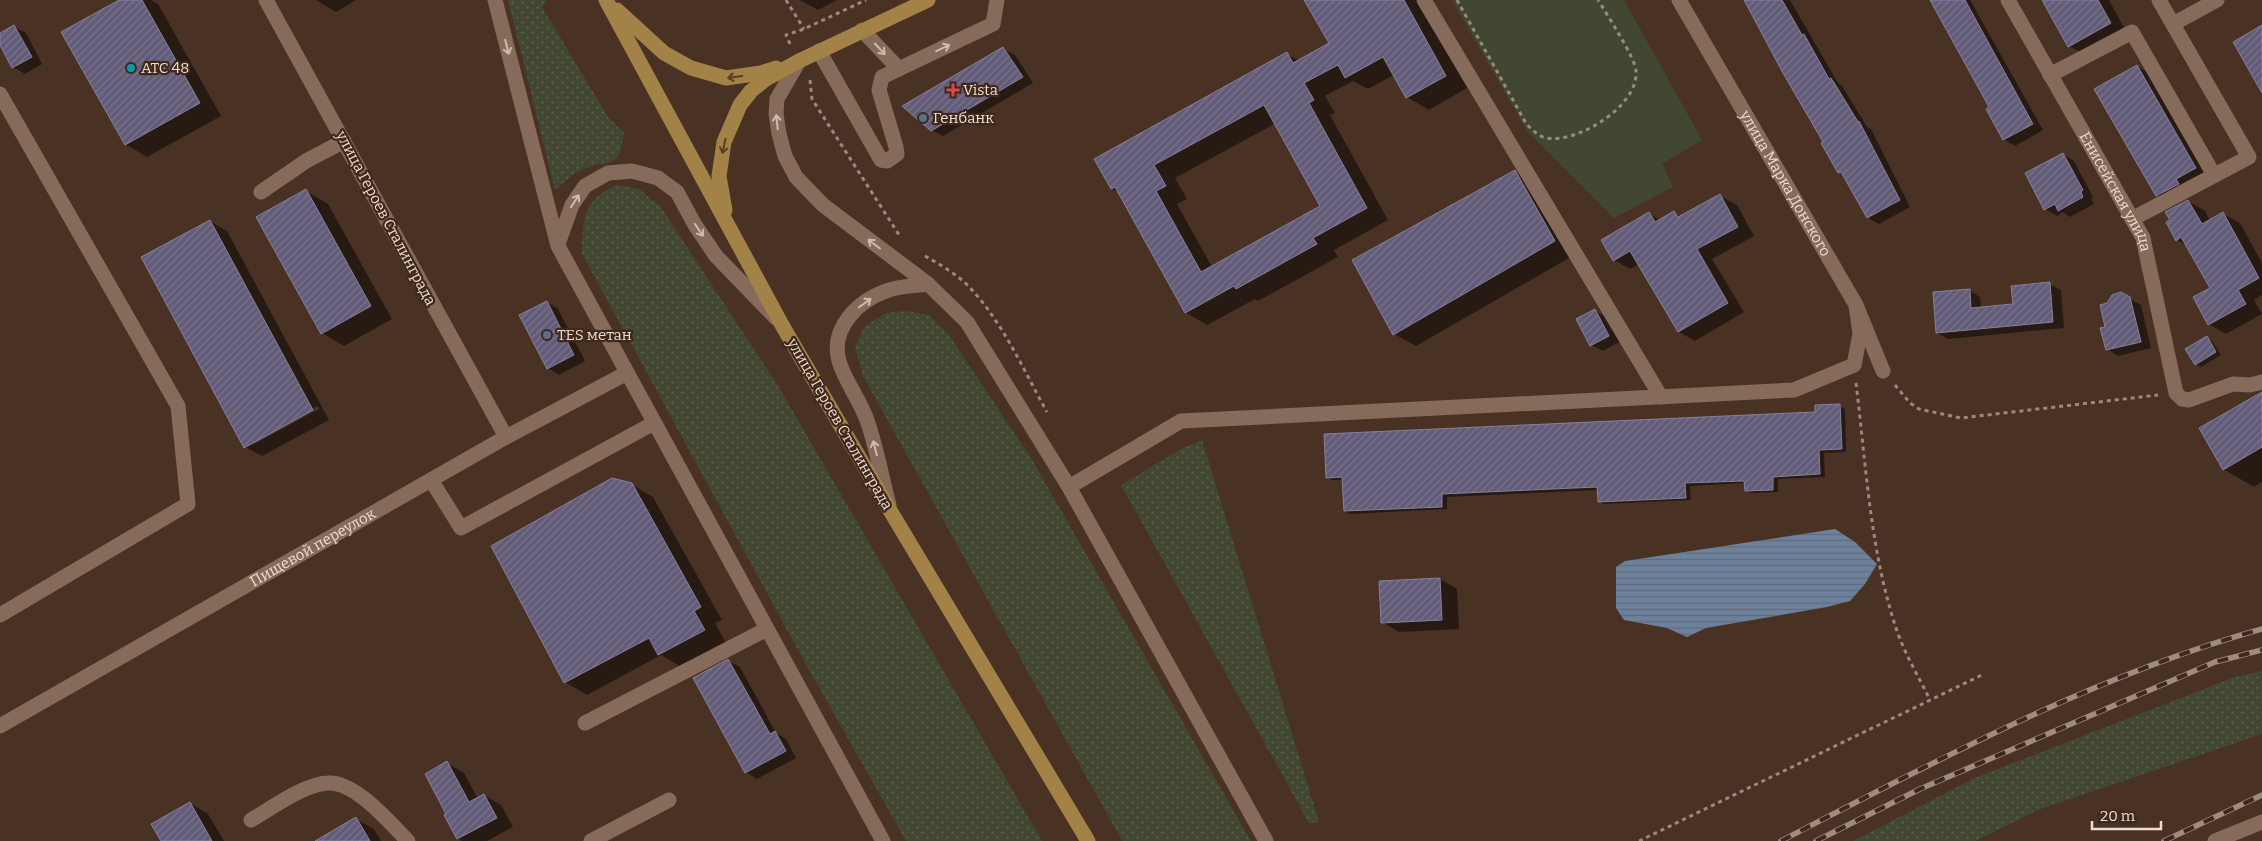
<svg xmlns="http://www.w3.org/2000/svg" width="2262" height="841" font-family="Bitter,serif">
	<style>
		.grass { fill: url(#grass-dots) }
		.pitch { fill: #424732 }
		.water { fill: url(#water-rules) }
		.shadow { fill: #0007; fill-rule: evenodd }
		.building { fill: url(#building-hatch); stroke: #85809c; fill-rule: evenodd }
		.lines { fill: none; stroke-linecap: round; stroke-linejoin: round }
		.path { stroke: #9c897d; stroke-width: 3; stroke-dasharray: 4 4; stroke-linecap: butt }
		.minor { stroke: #866b5b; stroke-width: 15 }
		.major { stroke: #a28247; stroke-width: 15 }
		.rail-casing { stroke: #9f8c80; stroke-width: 5.5 }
		.rail { stroke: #3f2819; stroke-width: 4; stroke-dasharray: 11; stroke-linecap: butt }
		.oneway { stroke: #cebbb0 }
		.oneway2 { stroke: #583e24 }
		.culture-dot { fill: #0f9aa8; stroke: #3f2819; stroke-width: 2 }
		.health-dot { fill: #e0444e; stroke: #3f2819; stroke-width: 2 }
		.service-dot { fill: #5c6f8a; stroke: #3f2819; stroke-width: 2 }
		.labels { text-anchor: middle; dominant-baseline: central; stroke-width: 4.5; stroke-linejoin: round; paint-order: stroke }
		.poi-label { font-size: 15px; fill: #edddd4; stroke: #3f2819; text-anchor: start }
		.street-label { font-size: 15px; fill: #edddd4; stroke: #3f2819 }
	</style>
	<defs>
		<pattern id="grass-dots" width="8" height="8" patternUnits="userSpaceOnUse" patternTransform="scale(1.25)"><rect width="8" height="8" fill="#424732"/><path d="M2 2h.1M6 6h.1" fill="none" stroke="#5e614f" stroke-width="1.8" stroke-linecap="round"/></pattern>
		<pattern id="water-rules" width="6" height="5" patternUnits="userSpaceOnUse" patternTransform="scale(1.25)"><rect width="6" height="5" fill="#6d819c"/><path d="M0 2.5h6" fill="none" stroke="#606b7c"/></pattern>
		<pattern id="building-hatch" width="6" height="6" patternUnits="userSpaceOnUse" patternTransform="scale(1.25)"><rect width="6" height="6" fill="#625c79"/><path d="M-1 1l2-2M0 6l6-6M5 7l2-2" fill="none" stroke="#79738b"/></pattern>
	</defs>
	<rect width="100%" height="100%" fill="#493223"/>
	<g class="grass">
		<path d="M508,0H547L542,7L608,117L624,133C618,171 613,158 583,169C573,173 563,184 555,190Z"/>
		<path d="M616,185L639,189L660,206L777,384L1042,841H906L803,659L582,254C583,219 581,202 616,185Z"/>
		<polygon points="906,311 929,315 949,335 1031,458 1251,841 1122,841 863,376 855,347 865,326 886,313"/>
		<polygon points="1202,440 1319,822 1309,823 1121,485 1183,448"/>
		<polygon points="2262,671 2262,734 2038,810 1975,841 1853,841 1977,777 2235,677"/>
	</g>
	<polygon class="pitch" points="1452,0 1624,0 1702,140 1662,164 1673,187 1614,218 1527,131"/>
	<polygon class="water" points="1835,529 1855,542 1877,564 1865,584 1850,601 1827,607 1706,628 1687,637 1667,628 1624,620 1616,608 1616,567 1625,561"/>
	<g class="shadow">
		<polygon points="121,0 151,0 158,4 221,116 147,157 125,144"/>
		<polygon points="316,0 356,0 336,12"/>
		<polygon points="800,0 837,0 818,10"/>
		<path d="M1306,0H1417L1467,88L1429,110L1407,97L1394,75L1368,89L1353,81L1325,96L1335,113L1330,115L1388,220L1334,250L1338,257L1258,301L1255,299L1207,325L1185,312L1120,193L1112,189L1287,54L1299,61L1330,43ZM1276,123L1322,207L1212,267L1177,204L1187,199L1175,178Z"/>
		<path d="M1745,0H1790L1838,83L1842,86L1867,127L1871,129L1910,207L1879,224L1868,218L1845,176L1839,173L1825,142ZM1831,81H1834L1862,127L1860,128Z"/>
		<polygon points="1932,0 1970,0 2043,130 2015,146 2003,139 1991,108"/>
		<polygon points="2043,0 2109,0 2127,33 2086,55 2069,46"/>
		<polygon points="14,27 26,33 42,64 25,74 13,67 0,43 0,35"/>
		<polygon points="1003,49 1015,55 1033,83 943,136 932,130"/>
		<polygon points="2137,66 2154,76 2212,177 2173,205 2157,195"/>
		<polygon points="2063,154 2074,161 2093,197 2091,198 2094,204 2070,217 2063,212 2057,216 2045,209"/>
		<polygon points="1515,172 1537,184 1576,254 1416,346 1394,334"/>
		<polygon points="306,191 328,204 392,319 344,346 322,333"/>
		<polygon points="1720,196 1737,205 1754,236 1712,259 1744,312 1695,341 1679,332 1639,264 1630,269 1614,260 1649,214 1660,220 1674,212 1682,217"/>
		<polygon points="2188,201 2205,211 2210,221 2223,214 2240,223 2262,263 2262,295 2254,300 2262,314 2226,334 2209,324 2195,298 2211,289 2187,246 2177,240"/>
		<path d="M210,221L227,231L329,420L262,456L245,447ZM318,406L319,409L252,445V442Z"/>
		<polygon points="2049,284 2061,290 2064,328 1948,339 1937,333 1969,290 1980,297 1981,308 2014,305"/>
		<polygon points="2121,294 2141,305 2151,348 2118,356 2107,349 2108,304"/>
		<polygon points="547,302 558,309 585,361 559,375 548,368"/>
		<polygon points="1595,311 1606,317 1619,342 1603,351 1591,345"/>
		<polygon points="2207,338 2212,341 2221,355 2201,367 2196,364"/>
		<polygon points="2262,394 2262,482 2254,487 2223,469"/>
		<polygon points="1839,406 1845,409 1846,452 1824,453 1825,477 1778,479 1778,492 1752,493 1746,490 1746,483 1690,486 1691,500 1604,504 1599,501 1598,490 1447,497 1447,509 1350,514 1345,511 1344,480 1332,480 1327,477 1816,413"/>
		<polygon points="631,484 653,497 722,620 715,623 726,643 681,667 661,655 587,695 565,682 493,546"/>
		<polygon points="1440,579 1457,589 1459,629 1399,632 1382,622"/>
		<polygon points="728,661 740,667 776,733 786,739 796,758 757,779 746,772"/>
		<polygon points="447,763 464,773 478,799 484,795 501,805 513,827 487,841 462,841 457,838 448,815"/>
		<polygon points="190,803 208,814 224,841 162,841"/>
		<polygon points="356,819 374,829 381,841 317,841"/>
	</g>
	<g class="building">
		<polygon points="119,0 142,0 200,103 125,145 61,32"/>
		<path d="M1304,0H1404L1446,76L1406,98L1383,57L1345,78L1338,65L1304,83L1314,100L1309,103L1367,208L1313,238L1317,244L1236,289L1234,286L1185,313L1115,187L1111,189L1094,159L1287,52L1293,63L1329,43ZM1264,105L1320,206L1201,272L1156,191L1166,186L1154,165Z"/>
		<polygon points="1744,0 1782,0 1802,35 1804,34 1829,79 1831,78 1858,122 1859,121 1900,200 1867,218 1841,172 1838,173 1821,143 1823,142 1783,73"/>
		<polygon points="1930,0 1965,0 2033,124 2003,140 1986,109 1989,107"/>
		<polygon points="2042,0 2098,0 2111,23 2068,47"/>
		<polygon points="14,25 32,57 12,68 0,45 0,33"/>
		<polygon points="2262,25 2262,93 2233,42"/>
		<polygon points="1003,47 1023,77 931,131 902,106"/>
		<polygon points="2137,65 2196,168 2176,179 2179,184 2156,196 2094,89"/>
		<polygon points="2063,153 2083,190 2081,192 2083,197 2058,211 2055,204 2044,210 2025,173"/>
		<polygon points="1515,170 1555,241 1393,335 1352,260"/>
		<polygon points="306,189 371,306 321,334 256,217"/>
		<polygon points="1720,194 1738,227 1697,249 1728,303 1678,332 1630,251 1613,261 1601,240 1649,212 1655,222 1674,211 1678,217"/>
		<polygon points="2188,200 2202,224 2223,212 2259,278 2238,290 2246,304 2208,325 2193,297 2210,288 2181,237 2176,241 2166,222 2170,220 2165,212"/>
		<polygon points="210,220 313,410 244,448 141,257"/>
		<polygon points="2050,282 2053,322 1936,333 1933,292 1970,289 1971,308 2013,304 2011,286"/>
		<polygon points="2121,292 2130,297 2141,342 2106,350 2100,328 2105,327 2100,305 2107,303 2112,295"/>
		<polygon points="547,301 574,355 547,369 519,315"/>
		<polygon points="1595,309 1609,336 1590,346 1576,319"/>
		<polygon points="2207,336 2216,352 2195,365 2185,349"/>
		<polygon points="2262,392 2262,447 2223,470 2199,428"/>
		<polygon points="1840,404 1842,449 1819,450 1820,474 1773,477 1773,490 1745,491 1744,481 1685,483 1686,498 1598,502 1597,487 1442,494 1442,507 1344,511 1342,477 1326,478 1324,434 1815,412 1815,405"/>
		<polygon points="612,478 632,483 701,607 694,611 705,630 658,655 649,638 564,683 491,546"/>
		<polygon points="1440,578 1442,620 1381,623 1379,581"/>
		<polygon points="728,659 770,734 775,731 786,751 745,773 693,678"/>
		<polygon points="447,761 469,802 484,794 497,818 457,839 444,815 446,814 425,774"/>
		<polygon points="190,802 212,841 161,841 151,824"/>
		<polygon points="356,817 370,841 315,841"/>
	</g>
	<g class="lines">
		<g class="path">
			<polyline points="786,0 804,29"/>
			<path d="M1457,0L1527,125C1533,130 1538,136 1546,138C1577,144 1639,106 1636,71C1636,59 1606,13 1598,0"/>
			<polyline points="790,44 786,35 804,29 866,0"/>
			<polyline points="810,80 812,99 901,238"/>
			<path d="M925,256C941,265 960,276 972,290C1004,325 1024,371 1047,412"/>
			<path d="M1856,383C1866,464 1870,550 1896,628C1904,653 1919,677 1930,700"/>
			<polyline points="1895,385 1910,403 1919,409 1961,418 2158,395"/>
			<polyline points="1639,841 1984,674"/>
		</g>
		<g class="minor">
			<polyline points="266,0 506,437"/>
			<polyline points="495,0 558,246 883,841"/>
			<polyline points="1424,0 1661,397"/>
			<path id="s1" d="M1679,0L1856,305L1883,371"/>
			<path id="s2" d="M2008,0L2143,238L2176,393L2182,399L2189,400L2233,384L2250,385L2262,382"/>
			<polyline points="2173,24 2217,0"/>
			<polyline points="862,30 899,69"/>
			<polyline points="819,51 881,160 887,161 897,154 896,147 879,90 882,77 993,24 997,0"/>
			<polyline points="799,61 777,99 776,114 779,134 785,156 796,177 823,205 928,284 967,322 1069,487 1266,841"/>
			<polyline points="2050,75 2132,32 2214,175"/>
			<polyline points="0,94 178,406 188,504 0,615"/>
			<polyline points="261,192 306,161 344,141"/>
			<polyline points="2132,219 2249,157 2159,0"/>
			<polyline points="558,244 572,205 585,186 608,173 632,171 658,178 677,192 695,225 716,256 776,318"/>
			<polyline points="431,480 461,528 654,423"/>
			<polyline points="1069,487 1181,421 1794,390 1854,365 1860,334 1856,305"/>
			<path d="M889,505C882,478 877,450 868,423C861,401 845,382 839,361C830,328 858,301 886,291C899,286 914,286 928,284"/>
			<polyline points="585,723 767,629"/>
			<path id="s3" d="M0,726L506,437L627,373"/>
			<path d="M251,820C272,808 304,784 328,783C355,781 390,823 408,841"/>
			<polyline points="591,841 669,800"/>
			<polyline points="2215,841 2262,822"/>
		</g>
		<g class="major">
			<polyline points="606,0 782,325 891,512 1088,841"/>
			<polyline points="617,10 664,53 691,68 726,78 761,73 776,68"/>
			<polyline points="725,210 719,176 724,142 740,105 751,91 766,79 799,61 928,0"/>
		</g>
		<g class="rail-casing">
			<g id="rail">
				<path d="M1781,841C1936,761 2093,676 2262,629"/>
				<polyline points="1816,841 1920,789 2215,662 2262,650"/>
				<polyline points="2164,841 2262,795"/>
			</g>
		</g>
		<use href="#rail" class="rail"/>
	</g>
	<defs><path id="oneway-shaft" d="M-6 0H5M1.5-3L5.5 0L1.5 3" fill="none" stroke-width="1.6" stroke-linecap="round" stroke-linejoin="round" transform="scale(1.25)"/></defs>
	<g class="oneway">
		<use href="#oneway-shaft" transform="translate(507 47) rotate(76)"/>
		<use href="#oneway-shaft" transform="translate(943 48) rotate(-25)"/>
		<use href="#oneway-shaft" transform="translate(880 49) rotate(47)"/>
		<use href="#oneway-shaft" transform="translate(777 122) rotate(-96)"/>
		<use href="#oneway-shaft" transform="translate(575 201) rotate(-57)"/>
		<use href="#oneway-shaft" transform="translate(699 230) rotate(56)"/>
		<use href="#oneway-shaft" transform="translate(874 244) rotate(-143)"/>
		<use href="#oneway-shaft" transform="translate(865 303) rotate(-35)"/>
		<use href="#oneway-shaft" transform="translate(875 448) rotate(-104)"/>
	</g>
	<g class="oneway2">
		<use href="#oneway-shaft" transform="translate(735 77) rotate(173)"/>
		<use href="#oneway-shaft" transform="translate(724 146) rotate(102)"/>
	</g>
	<circle class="culture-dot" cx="131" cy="68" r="5"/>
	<path class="health-dot" d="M950.5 82.5h5v5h5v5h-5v5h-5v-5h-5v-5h5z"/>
	<g class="service-dot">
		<circle cx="923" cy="118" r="5"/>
		<circle cx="547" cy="335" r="5"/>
	</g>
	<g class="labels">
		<g class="poi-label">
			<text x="141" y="68">АТС 48</text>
			<text x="963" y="90">Vista</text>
			<text x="933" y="118">Генбанк</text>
			<text x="557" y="335">TES метан</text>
		</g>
		<g class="street-label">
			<text stroke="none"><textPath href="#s1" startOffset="212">улица Марка Донского</textPath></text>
			<text stroke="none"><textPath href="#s2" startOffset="220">Енисейская улица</textPath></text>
			<text transform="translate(386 218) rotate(62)">улица Героев Сталинграда</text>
			<text transform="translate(840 424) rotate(60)">улица Героев Сталинграда</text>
			<text stroke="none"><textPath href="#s3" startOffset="360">Пищевой переулок</textPath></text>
		</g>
	</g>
	<path d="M2092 821v8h69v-8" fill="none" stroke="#edddd4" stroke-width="2.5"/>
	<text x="2100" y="821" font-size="15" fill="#edddd4" stroke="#3f2819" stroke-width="4" paint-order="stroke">20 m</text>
</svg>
